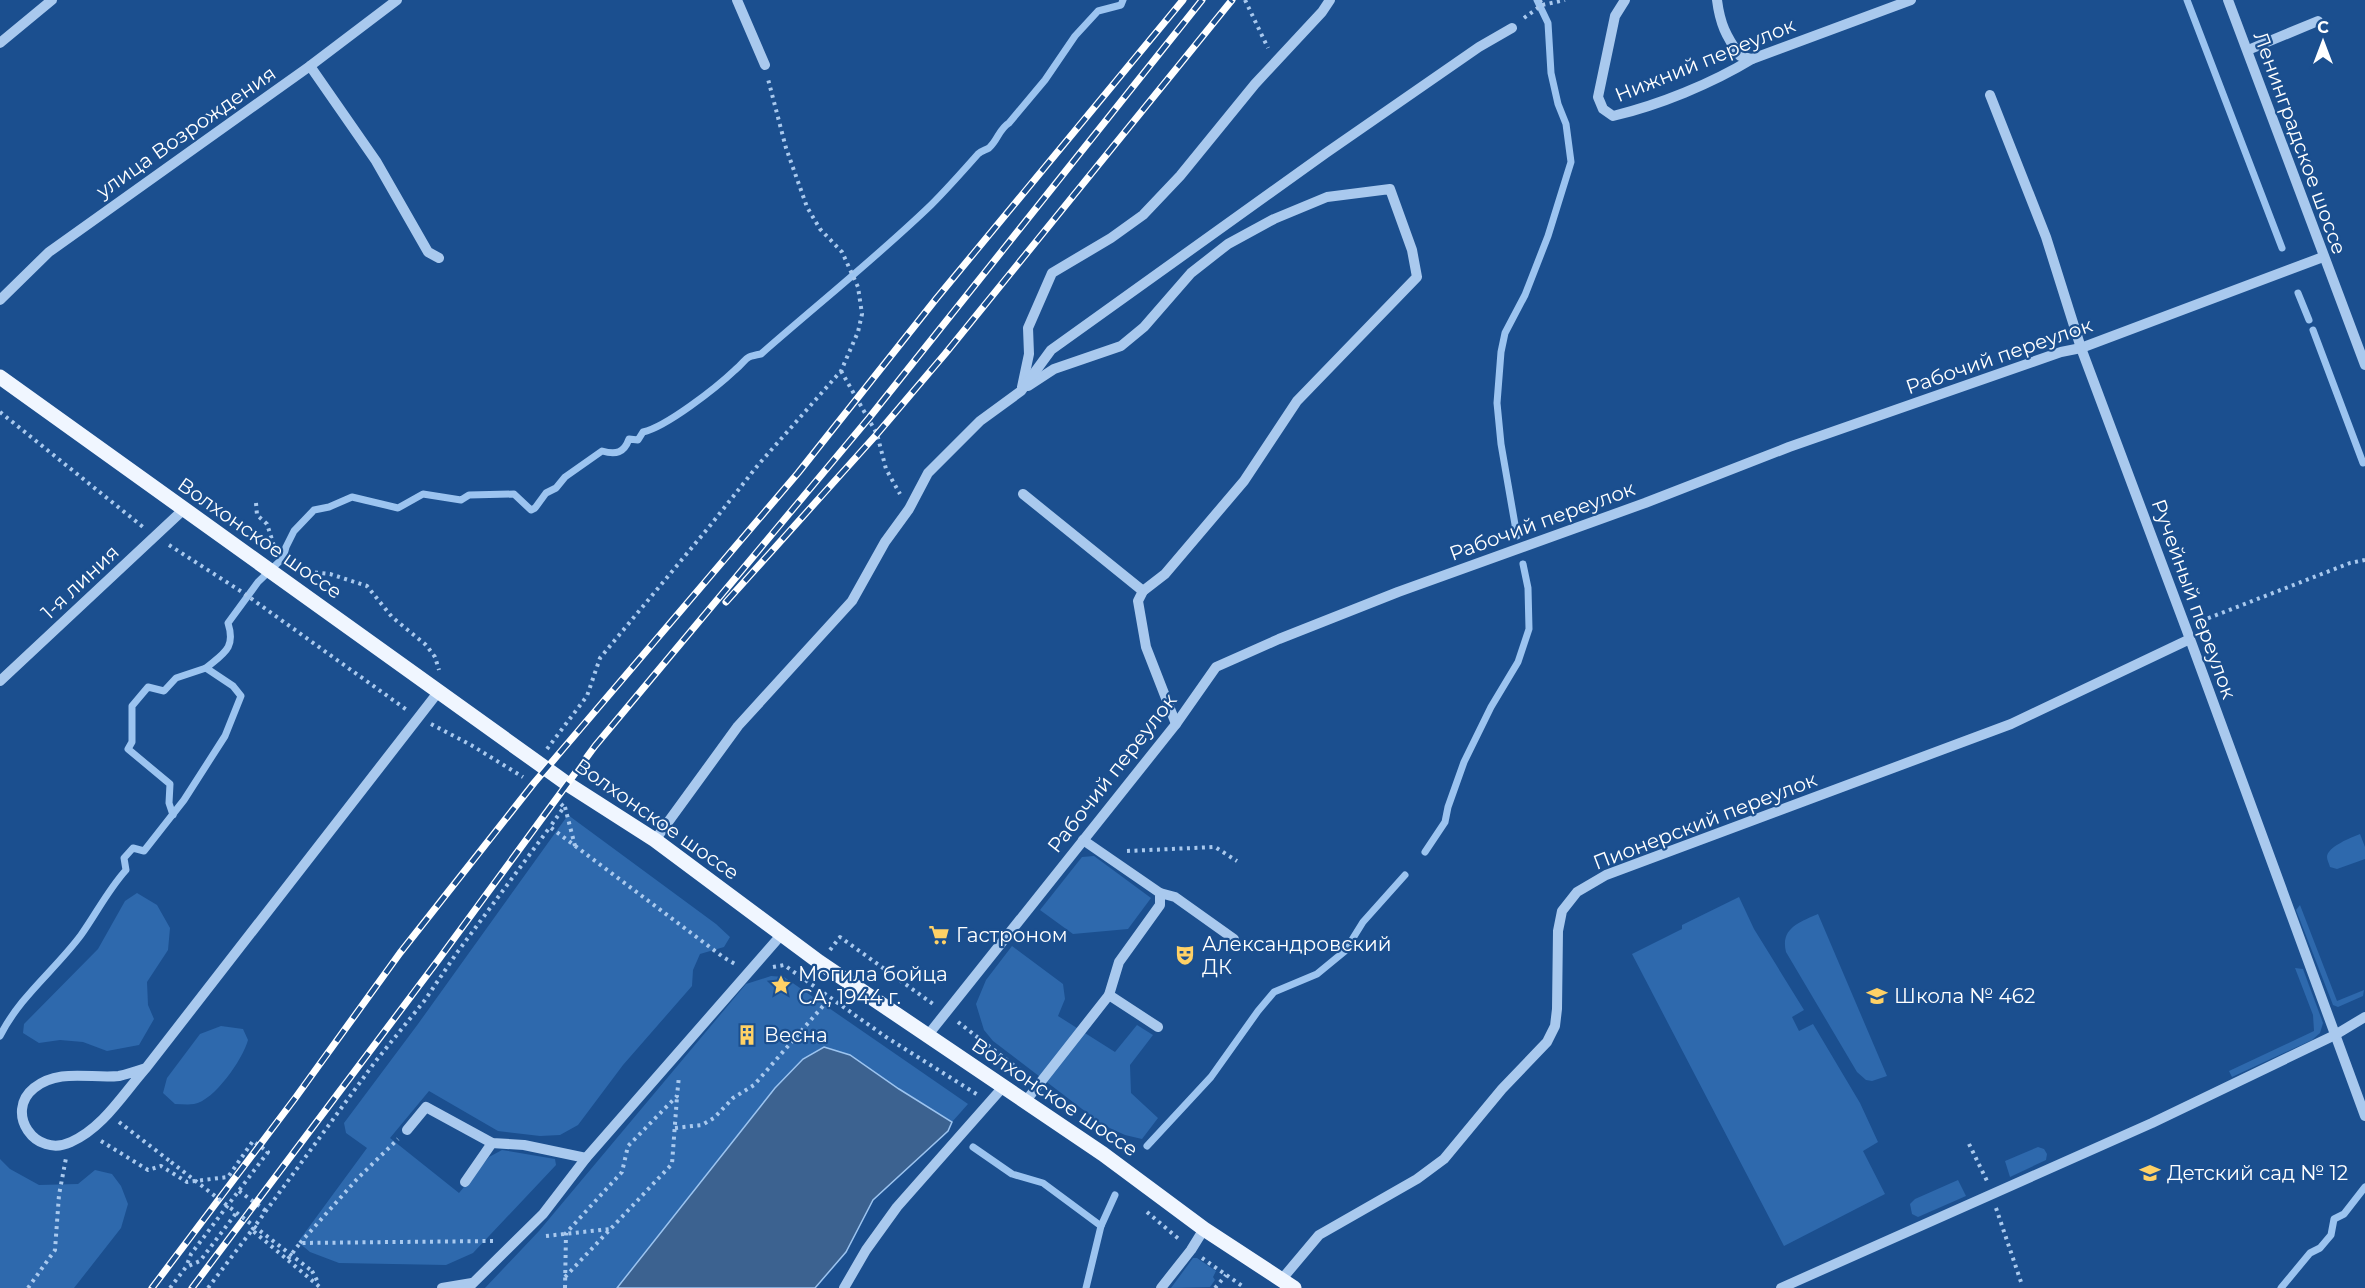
<svg xmlns="http://www.w3.org/2000/svg" width="2365" height="1288" font-family="Montserrat,sans-serif">
	<style>
		.green { fill: #2e69ad }
		.water { fill: #3c6290; stroke: #9cc4f0; stroke-width: 1.5 }
		.lines { fill: none; stroke-linecap: round; stroke-linejoin: round }
		.stream { stroke: #9cc4f0; stroke-width: 7 }
		.path { stroke: #a9c9ee; stroke-width: 4; stroke-dasharray: 3 4.5; stroke-linecap: butt }
		.minor { stroke: #a9c9ee; stroke-width: 10 }
		.major { stroke: #f0f6ff; stroke-width: 15 }
		.rail-casing { stroke: #fff; stroke-width: 7 }
		.rail { stroke: #1b4f8f; stroke-width: 4.5; stroke-dasharray: 14; stroke-linecap: butt }
		.path-bridge { stroke: #a9c9ee; stroke-width: 4; stroke-dasharray: 3 4.5; stroke-linecap: butt }
		.labels { text-anchor: middle; dominant-baseline: central; stroke-width: 4.5; stroke-linejoin: round; paint-order: stroke }
		.street-label { font-size: 20px; fill: #fff; stroke: #1b4f8f }
		.poi-label { font-size: 20px; fill: #fff; stroke: #1b4f8f; text-anchor: start }
	</style>
	<rect width="100%" height="100%" fill="#1b4f8f"/>
	<g class="green">
		<polygon points="568,815 716,924 730,937 724,947 700,954 693,970 692,986 623,1065 578,1125 560,1135 540,1136 498,1131 429,1091 390,1138 459,1193 489,1157 502,1150 555,1159 556,1165 473,1253 446,1265 339,1263 310,1252 298,1242 367,1148 346,1133 344,1123 418,1024"/>
		<path d="M2360,834L2365,847V859L2337,869L2330,867C2329,863 2327,860 2327,857C2327,847 2352,837 2360,834Z"/>
		<polygon points="1094,856 1151,898 1128,929 1073,934 1040,910 1082,857"/>
		<polygon points="137,893 157,905 170,928 168,950 147,982 148,1005 154,1019 139,1045 107,1051 83,1042 60,1040 39,1043 23,1033 24,1024 98,949 125,901"/>
		<polygon points="1739,897 1754,929 1804,1010 1792,1017 1799,1031 1813,1024 1860,1103 1878,1142 1863,1151 1885,1194 1784,1246 1632,954 1682,929 1682,925"/>
		<polygon points="2300,905 2337,1001 2364,990 2363,996 2338,1007 2333,1005 2296,910"/>
		<path d="M1818,914L1887,1076L1872,1081L1866,1080L1857,1072L1786,952C1780,928 1800,922 1818,914Z"/>
		<polygon points="1012,946 1063,984 1065,999 1058,1016 1115,1052 1137,1025 1153,1035 1130,1065 1131,1093 1158,1118 1142,1139 1125,1135 1103,1125 993,1041 984,1030 976,1004 986,980"/>
		<polygon points="2295,968 2303,969 2323,1023 2320,1033 2312,1040 2232,1077 2229,1071 2314,1031 2313,1015"/>
		<polygon points="771,976 784,977 968,1104 952,1122 899,1089 775,1088 617,1288 485,1288 539,1231 746,984"/>
		<path d="M221,1026L243,1029L248,1040C243,1059 214,1101 194,1104C188,1105 181,1104 175,1104L163,1093L167,1078L200,1034Z"/>
		<polygon points="2038,1147 2044,1149 2047,1154 2046,1160 2010,1177 2005,1161"/>
		<polygon points="0,1159 10,1169 39,1185 78,1184 95,1170 112,1174 121,1186 128,1204 121,1228 74,1288 0,1288"/>
		<polygon points="1958,1180 1966,1196 1918,1217 1912,1214 1910,1204 1915,1199"/>
		<polygon points="1193,1258 1197,1258 1216,1271 1213,1277 1215,1280 1210,1287 1171,1288"/>
	</g>
	<polygon class="water" points="824,1047 850,1055 899,1089 952,1122 948,1131 873,1200 846,1252 815,1288 617,1288 775,1088 803,1059"/>
	<g class="lines">
		<g class="stream">
			<polyline points="2187,0 2282,248"/>
			<polyline points="2298,293 2309,320"/>
			<polyline points="2313,330 2363,463"/>
			<polyline points="1517,536 1501,444 1497,403 1501,352 1505,333 1525,295 1548,236 1571,162 1566,124 1558,104 1551,73 1548,23 1537,0"/>
			<polyline points="173,815 169,803 170,784 128,749 132,742 132,706 148,687 164,691 176,678 206,668"/>
			<polyline points="1425,852 1445,822 1448,807 1464,762 1491,707 1518,662 1529,629 1528,588 1523,564"/>
			<path d="M0,1036C20,996 55,970 81,935C96,914 108,890 126,870L124,858L133,848L144,851L184,800L225,736L241,696L233,686L206,668C224,653 236,648 228,623L258,582L283,558L286,547L294,531L314,510L329,507L352,497L398,508L423,494L461,500L469,495L514,494L531,510L535,508L546,493L556,488L565,477L602,451C616,455 624,453 629,439L638,440L643,432C666,427 716,388 735,370C748,359 743,357 761,354C818,304 877,257 931,205C947,189 963,171 978,154C981,151 986,150 989,148C998,140 999,129 1009,123L1045,80L1075,36L1098,11L1121,5L1123,0"/>
			<polyline points="1147,1146 1211,1077 1258,1011 1274,992 1317,974 1345,951 1363,922 1405,875"/>
			<polyline points="973,1147 1012,1174 1043,1183 1101,1226"/>
			<polyline points="1086,1288 1101,1226 1115,1195"/>
			<polyline points="2281,1288 2310,1253 2320,1248 2331,1235 2334,1219 2344,1214 2365,1187"/>
		</g>
		<g class="path">
			<polyline points="1245,0 1268,48"/>
			<polyline points="1540,1 1542,0"/>
			<polyline points="1524,18 1542,5 1565,0"/>
			<polyline points="841,371 877,434 886,469 900,494"/>
			<polyline points="0,412 143,527"/>
			<polyline points="256,503 257,515 267,524 276,552"/>
			<polyline points="169,545 242,592 407,710"/>
			<polyline points="300,571 330,574 367,586 392,617 426,645 435,657 439,670"/>
			<polyline points="2201,621 2350,563 2365,560"/>
			<polyline points="431,724 471,745 523,777"/>
			<polyline points="547,749 587,696 600,658 709,527 758,465 841,371 858,332 862,314 858,287 842,252 820,229 807,207 786,148 768,79"/>
			<polyline points="561,804 564,807 550,827 723,957 735,964"/>
			<polyline points="565,807 575,846"/>
			<polyline points="1127,851 1215,847 1237,861"/>
			<polyline points="830,950 840,937 933,1004"/>
			<polyline points="773,967 784,965 886,1037 978,1095"/>
			<polyline points="958,1022 1026,1075"/>
			<polyline points="119,1122 171,1162"/>
			<polyline points="675,1128 702,1125 714,1118 733,1098 754,1085 830,998"/>
			<polyline points="101,1141 148,1170 161,1166 187,1182 228,1177 253,1141 268,1152 191,1254 186,1267"/>
			<polyline points="1969,1144 1987,1181"/>
			<polyline points="239,1191 266,1211"/>
			<polyline points="1996,1208 2021,1282"/>
			<polyline points="1147,1212 1180,1240"/>
			<polyline points="252,1230 375,1062 425,1000 456,954 550,827"/>
			<polyline points="546,1236 610,1229"/>
			<polyline points="300,1243 358,1178 398,1139"/>
			<polyline points="1202,1258 1245,1288"/>
			<polyline points="288,1259 300,1243 494,1241"/>
			<polyline points="312,1271 319,1284"/>
			<polyline points="565,1277 672,1164 677,1097"/>
			<polyline points="28,1288 55,1250 59,1195 66,1158"/>
			<polyline points="170,1288 186,1267 200,1261 237,1212"/>
			<polyline points="208,1288 252,1230 321,1288"/>
			<polyline points="565,1288 566,1233 622,1172 628,1146 677,1096 679,1076"/>
			<polyline points="1215,1288 1226,1275"/>
		</g>
		<g class="minor">
			<polyline points="737,0 765,65"/>
			<path d="M1625,0L1615,16L1598,97L1603,109L1613,116C1659,105 1711,84 1752,59L1911,0"/>
			<path d="M1717,0C1720,24 1726,36 1740,56L1752,59"/>
			<polyline points="2228,0 2365,365"/>
			<polyline points="0,43 52,0"/>
			<polyline points="2248,50 2318,21"/>
			<polyline points="310,66 376,161 428,252 439,258"/>
			<polyline points="1990,95 2046,237 2081,348 2190,639 2365,1116"/>
			<polyline points="0,300 49,252 310,66 397,0"/>
			<polyline points="1028,386 1054,369 1121,346 1144,327 1191,273 1228,244 1274,219 1327,197 1390,189 1412,250 1417,277 1297,401 1244,481 1165,574 1143,591 1138,601 1146,647 1176,724"/>
			<polyline points="1022,387 1029,354 1028,328 1052,273 1111,238 1143,215 1180,176 1255,84 1322,12 1330,0"/>
			<polyline points="1023,494 1143,591"/>
			<polyline points="0,681 183,510"/>
			<polyline points="655,840 738,726 852,601 885,542 909,509 928,473 980,421 1021,391 1051,350 1326,153 1479,47 1512,28"/>
			<polyline points="1160,893 1175,897 1234,939"/>
			<polyline points="1109,995 1158,1027"/>
			<polyline points="928,1035 1176,724 1216,667 1279,639 1398,592 1645,503 1789,447 2061,352 2081,348 2323,257"/>
			<path d="M146,1068C137,1071 128,1074 119,1076C91,1079 59,1068 34,1088C4,1112 35,1159 71,1142C103,1128 123,1094 146,1068L439,691"/>
			<polyline points="1025,1102 1109,995 1119,962 1160,905 1160,893 1083,840"/>
			<polyline points="407,1130 426,1107 492,1143 524,1145 586,1158"/>
			<polyline points="465,1182 492,1143"/>
			<polyline points="1282,1279 1319,1235 1417,1179 1444,1159 1502,1089 1547,1042 1555,1026 1557,1009 1558,931 1562,911 1577,892 1606,875 2011,724 2190,639"/>
			<polyline points="442,1288 472,1283"/>
			<polyline points="468,1288 543,1214 586,1158 782,934"/>
			<polyline points="844,1288 866,1250 897,1207 1003,1087"/>
			<polyline points="1161,1288 1191,1250 1204,1229"/>
			<polyline points="1781,1288 2152,1123 2335,1035 2365,1017"/>
		</g>
		<polyline class="major" points="0,377 566,783 655,840 819,962 1103,1154 1204,1229 1294,1288"/>
		<g class="rail-casing">
			<g id="rail">
				<polyline points="726,602 877,434 945,354 1232,0"/>
				<polyline points="152,1288 296,1097 400,953 534,783 798,473 936,299 1183,0"/>
				<polyline points="192,1288 439,959 595,746 869,418 1202,0"/>
			</g>
		</g>
		<use href="#rail" class="rail"/>
		<polyline class="path-bridge" points="171,1162 312,1271"/>
	</g>
	<defs>
		<g id="supermarket-bare" transform="scale(1.62)"><path d="M-6-5.5h2.5l.6 2H6L4.5 2H-2.5L-4.4-4H-6ZM-1.5 3.2a1.3 1.3 0 1 0 .1 0ZM3 3.2a1.3 1.3 0 1 0 .1 0Z" fill="#ffd166" stroke="#1b4f8f" stroke-width="2.5" paint-order="stroke"/></g>
		<g id="theatre-bare" transform="scale(1.62)"><path d="M-5-5.5Q0-4 5-5.5V0Q5 5 0 6Q-5 5-5 0ZM-3.3-2.5H-1v1.5H-3.3ZM1-2.5H3.3v1.5H1ZM-2.8 1Q0 5.5 2.8 1Z" fill="#ffd166" stroke="#1b4f8f" stroke-width="2.5" paint-order="stroke"/></g>
		<g id="sight-bare" transform="scale(1.62)"><path d="M0-6L1.8-2.2L6-1.7L2.9 1.2L3.7 5.4L0 3.3L-3.7 5.4L-2.9 1.2L-6-1.7L-1.8-2.2Z" fill="#ffd166" stroke="#1b4f8f" stroke-width="2.5" paint-order="stroke"/></g>
		<g id="school-bare" transform="scale(1.62)"><path d="M0-5L7-2L0 1L-7-2ZM-4 1L0 2.5L4 1V4Q0 6-4 4Z" fill="#ffd166" stroke="#1b4f8f" stroke-width="2.5" paint-order="stroke"/></g>
		<g id="building-bare" transform="scale(1.62)"><path d="M-4-6H4V6H1V3H-1V6H-4ZM-2.5-4.3h1.7v1.8h-1.7ZM.8-4.3h1.7v1.8H.8ZM-2.5-1h1.7V.8h-1.7ZM.8-1h1.7V.8H.8Z" fill="#ffd166" stroke="#1b4f8f" stroke-width="2.5" paint-order="stroke"/></g>
	</defs>
	<g fill-rule="evenodd">
		<use href="#supermarket-bare" x="939" y="935"/>
		<use href="#theatre-bare" x="1185" y="955"/>
		<use href="#sight-bare" x="781" y="985"/>
		<use href="#school-bare" x="1877" y="996"/>
		<use href="#building-bare" x="747" y="1035"/>
		<use href="#school-bare" x="2150" y="1173"/>
	</g>
	<g class="labels">
		<g class="street-label">
			<text transform="translate(1705 60) rotate(-22)">Нижний переулок</text>
			<text transform="translate(186 132) rotate(-35)">улица Возрождения</text>
			<text transform="translate(2300 143) rotate(70)">Ленинградское шоссе</text>
			<text transform="translate(1999 356) rotate(-19)">Рабочий переулок</text>
			<text transform="translate(1542 521) rotate(-20)">Рабочий переулок</text>
			<text transform="translate(260 538) rotate(35)">Волхонское шоссе</text>
			<text transform="translate(80 582) rotate(-43)">1-я линия</text>
			<text transform="translate(2194 599) rotate(70)">Ручейный переулок</text>
			<text transform="translate(1112 773) rotate(-52)">Рабочий переулок</text>
			<text transform="translate(657 819) rotate(35)">Волхонское шоссе</text>
			<text transform="translate(1705 821) rotate(-21)">Пионерский переулок</text>
			<text transform="translate(1055 1097) rotate(34)">Волхонское шоссе</text>
		</g>
		<g class="poi-label">
			<text x="956" y="935">Гастроном</text>
			<text x="1202" y="944">Александровский<tspan x="1202" dy="23">ДК</tspan></text>
			<text x="798" y="974">Могила бойца<tspan x="798" dy="23">СА, 1944 г.</tspan></text>
			<text x="1894" y="996">Школа № 462</text>
			<text x="764" y="1035">Весна</text>
			<text x="2167" y="1173">Детский сад № 12</text>
		</g>
	</g>
	<g transform="translate(2323 42)" stroke="#1b4f8f" stroke-width="4.5" paint-order="stroke">
	<path d="M0-4.5L10 22L0 15L-10 22Z" fill="#ffffff"/>
	<text y="-9" font-size="16" font-weight="bold" text-anchor="middle" fill="#ffffff">С</text>
	</g>
</svg>
